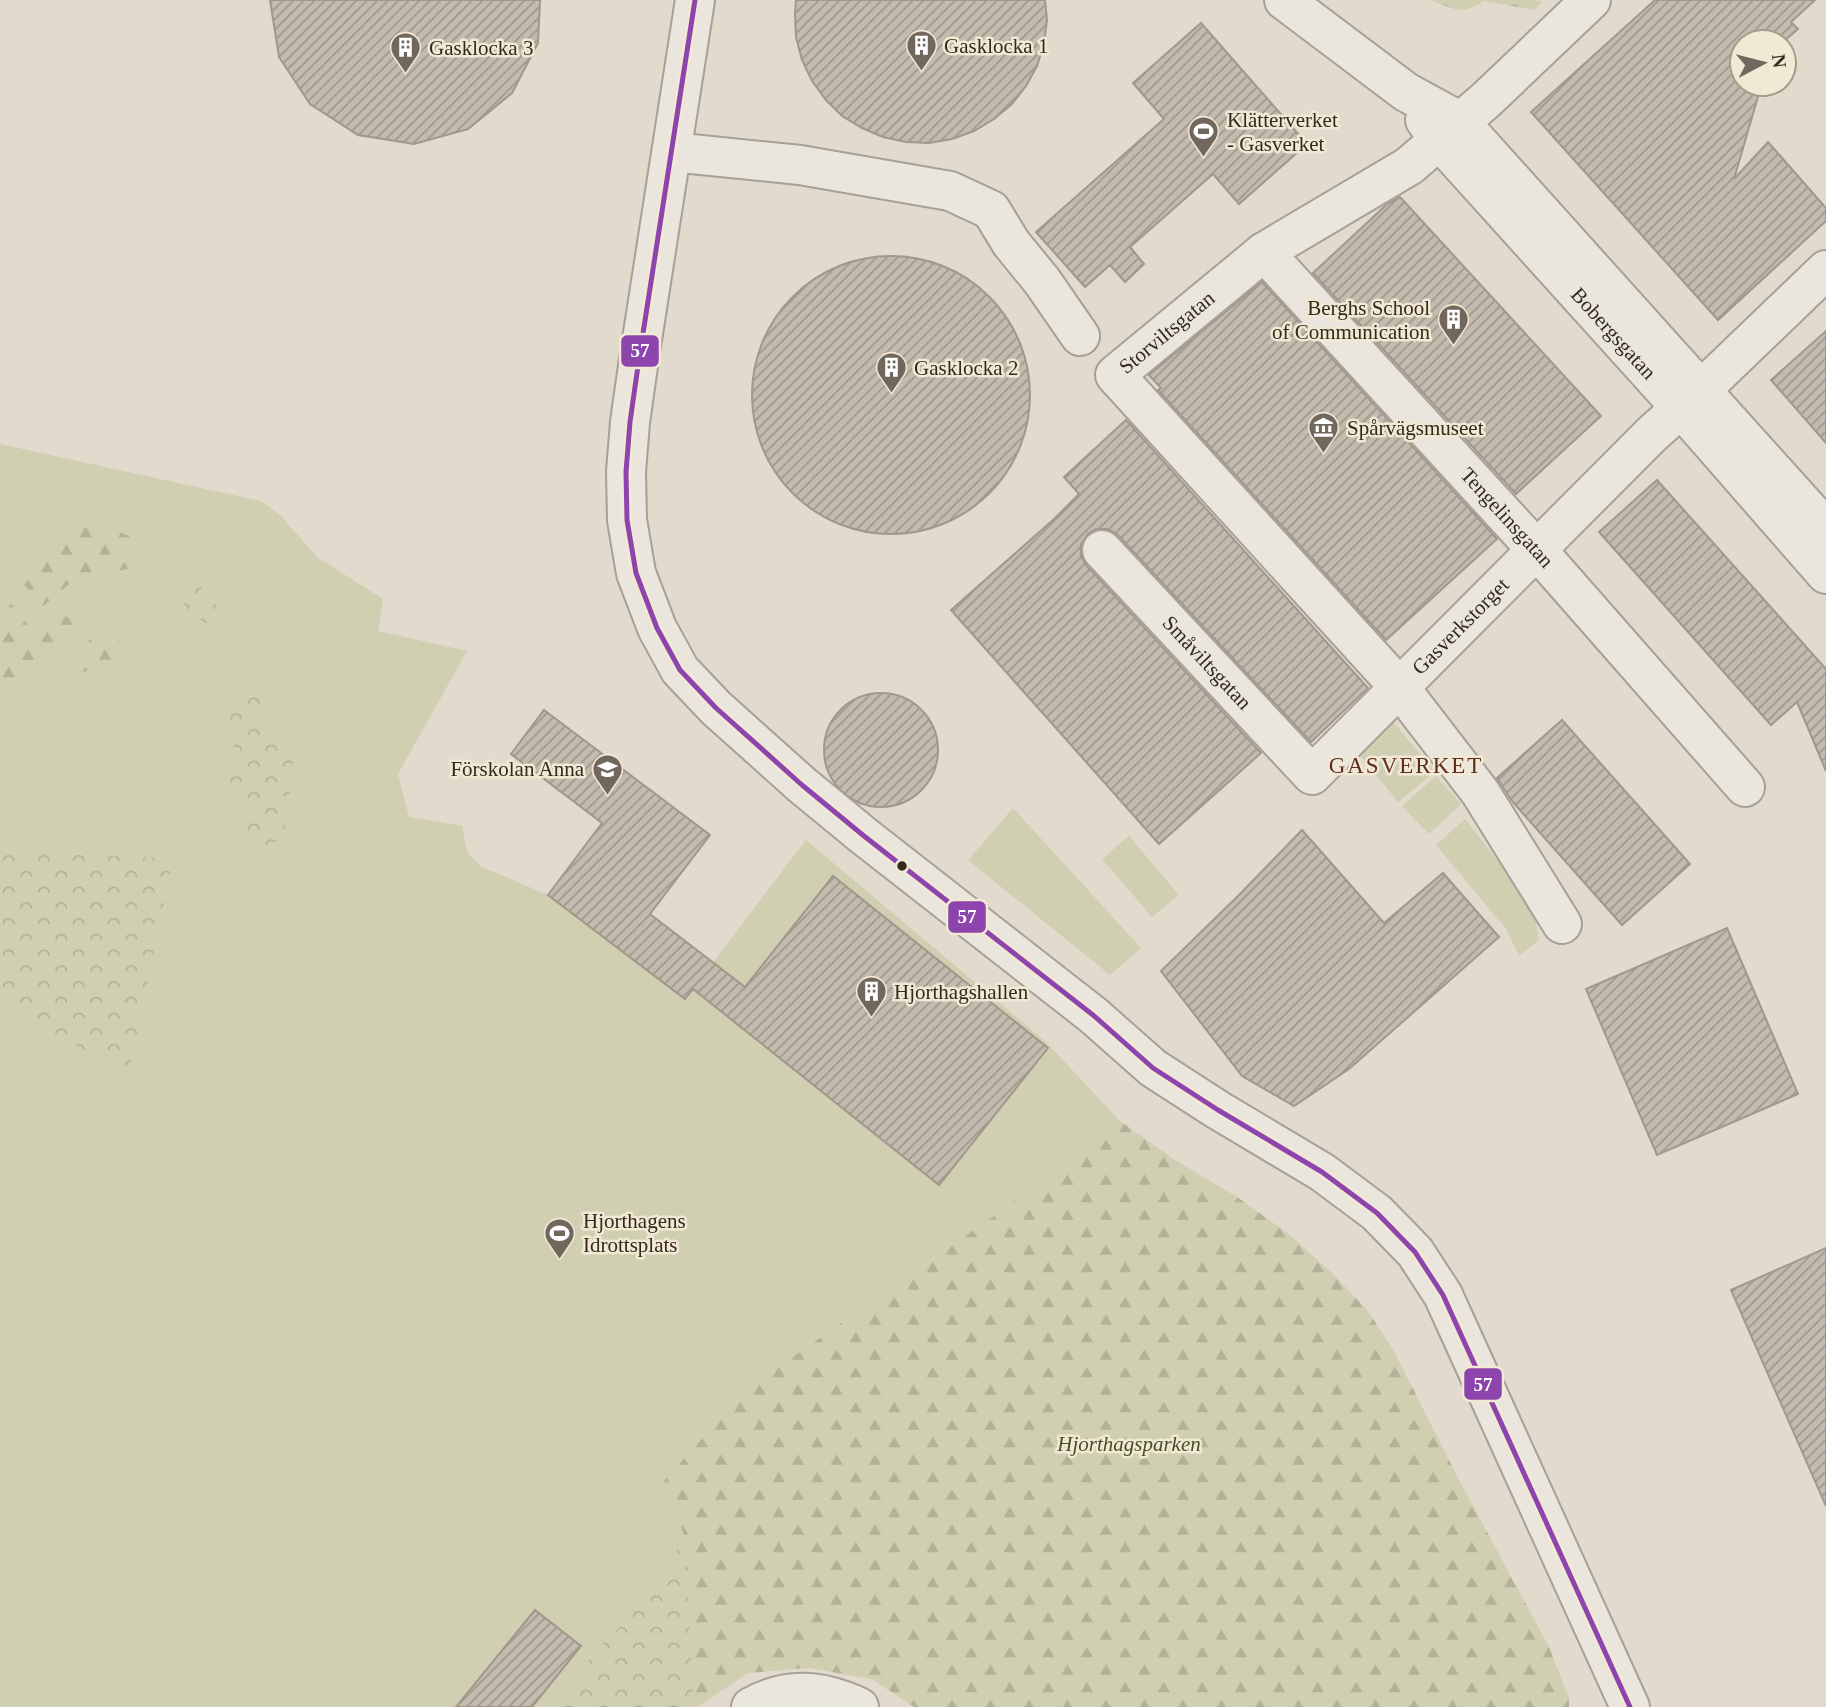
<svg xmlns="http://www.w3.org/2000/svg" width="1826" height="1707" viewBox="0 0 1826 1707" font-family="Georgia,serif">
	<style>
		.grass { fill: #d0cfb1 }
		.forest { fill: url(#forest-firs) }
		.park { fill: url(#park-crowns) }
		.building { fill: url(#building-hatch); stroke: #a1978d; stroke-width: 2 }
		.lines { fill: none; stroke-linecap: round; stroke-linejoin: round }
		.minor-casing { stroke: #a6a096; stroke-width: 42 }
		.minor { stroke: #eae6de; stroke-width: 38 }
		.bus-1-casing { stroke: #f2e9d4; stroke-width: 10 }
		.bus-1 { stroke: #8e44ad; stroke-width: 5 }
		.bus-dot { fill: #34291f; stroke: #f2e9d4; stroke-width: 2.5 }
		.labels { text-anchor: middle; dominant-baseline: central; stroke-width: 5; stroke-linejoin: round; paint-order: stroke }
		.poi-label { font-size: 21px; fill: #34291f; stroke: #f2e9d4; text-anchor: start }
		.street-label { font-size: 21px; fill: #34291f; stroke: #f2e9d4 }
		.park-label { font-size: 21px; font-style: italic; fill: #454e28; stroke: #f2e9d4 }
		.neighbourhood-label { font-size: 23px; letter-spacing: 2px; fill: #5c2e23; stroke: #f2e9d4 }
		.line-badge { stroke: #f2e9d4; stroke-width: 2.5 }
		.badge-label { font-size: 19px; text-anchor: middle; font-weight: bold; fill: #fff }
	</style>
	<defs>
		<pattern id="forest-firs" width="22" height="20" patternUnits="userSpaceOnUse" patternTransform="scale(1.75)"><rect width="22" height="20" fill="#d0cfb1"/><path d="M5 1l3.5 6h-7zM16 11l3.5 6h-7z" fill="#b3b298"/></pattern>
		<pattern id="park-crowns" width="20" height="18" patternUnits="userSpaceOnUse" patternTransform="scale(1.75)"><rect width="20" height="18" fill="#d0cfb1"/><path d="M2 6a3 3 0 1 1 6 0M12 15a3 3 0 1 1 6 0" fill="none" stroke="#b3b298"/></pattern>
		<pattern id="building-hatch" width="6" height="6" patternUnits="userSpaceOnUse" patternTransform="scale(1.75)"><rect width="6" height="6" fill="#c4baae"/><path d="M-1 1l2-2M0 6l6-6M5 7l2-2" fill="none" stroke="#a0978d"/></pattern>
	</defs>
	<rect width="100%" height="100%" fill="#e1dacd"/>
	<g class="grass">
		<polygon points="0,444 261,501 280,515 317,557 383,599 378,631 467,651 398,774 409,817 462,826 467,852 480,866 548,895 685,999 806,840 1046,1042 1120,1121 1100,1139 991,1218 747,1389 665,1481 684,1535 662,1584 595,1652 552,1707 0,1707 0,1007 129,1072 172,859 0,849"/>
		<polygon points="1394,723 1435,772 1398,802 1358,753"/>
		<polygon points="1436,776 1461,804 1429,834 1402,806"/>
		<polygon points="1013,808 1141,948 1110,975 968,860"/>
		<polygon points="1465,819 1533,905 1539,940 1519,956 1506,929 1436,845"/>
		<polygon points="1129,836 1179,895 1152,917 1102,859"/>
	</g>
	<g class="forest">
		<polygon points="103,524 137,540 136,567 73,581 43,606 18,578 38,557 70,529"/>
		<polygon points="11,604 29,626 62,614 79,623 47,656 24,690 0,697 0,615"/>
		<polygon points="94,634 120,636 117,658 79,674 70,667"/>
		<polygon points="1120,1121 1175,1160 1237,1197 1290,1235 1334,1275 1368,1311 1395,1353 1458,1478 1549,1647 1569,1698 1569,1707 914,1707 872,1679 808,1668 748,1673 697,1707 694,1707 684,1535 664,1481 747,1389 991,1218 1100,1139"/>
	</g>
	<g class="park">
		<path d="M1430 0H1535L1542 2 1534 10 1484 1C1460 16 1455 9 1430 0Z"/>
		<polygon points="193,579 226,615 221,623 205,623 186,608 177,591"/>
		<path d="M250 695 261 700 267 728 282 730 293 764 294 790 285 796 275 797 273 806 283 810 288 818C280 839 277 846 254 848L239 838 240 823H252L254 806 247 804 228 790C231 775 237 755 232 739 228 727 223 727 222 712L236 696Z"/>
		<polygon points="0,849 173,859 129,1073 0,1007"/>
		<polygon points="684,1535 694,1707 552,1707 595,1652 662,1584"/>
	</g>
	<g class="building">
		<polygon points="270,0 540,0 538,43 512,93 468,129 414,144 358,135 310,104 279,57"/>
		<polygon points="796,0 1045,0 1047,20 1044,43 1037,66 1026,86 1012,104 994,119 974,131 952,139 929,143 906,142 883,137 862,128 842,116 826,100 812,81 802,60 796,37 795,14"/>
		<polygon points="1655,0 1815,0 1791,22 1798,29 1783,42 1742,42 1742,84 1759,84 1759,93 1734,179 1768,142 1826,208 1826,221 1718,320 1531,112"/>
		<polygon points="1201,23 1307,144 1239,204 1213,174 1130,247 1144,264 1125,282 1110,265 1085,287 1036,232 1164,119 1133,83"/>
		<polygon points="1400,197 1601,416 1516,494 1313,273 1386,205"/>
		<circle cx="891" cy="395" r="139"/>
		<polygon points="1262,282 1497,539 1386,640 1158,390 1161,388 1149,375"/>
		<polygon points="1826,331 1826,443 1771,380"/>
		<polygon points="1126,420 1368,688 1311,742 1118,535 1108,529 1096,529 1088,534 1081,544 1081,556 1086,565 1261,753 1159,844 951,610 1054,519 1079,494 1064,477"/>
		<polygon points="1657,480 1826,669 1826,771 1797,702 1771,725 1599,532"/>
		<circle cx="881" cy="750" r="57"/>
		<polygon points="544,710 710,835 650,914 745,987 833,876 1048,1048 939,1185 693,989 685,999 548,895 602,823 511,754"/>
		<polygon points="1562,720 1690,864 1622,925 1511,800 1497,778"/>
		<polygon points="1302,830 1384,923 1443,873 1499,937 1349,1069 1294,1106 1242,1076 1161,971 1239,895"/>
		<polygon points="1727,928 1798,1094 1657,1155 1586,989"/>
		<polygon points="1826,1248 1826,1506 1731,1290"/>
		<polygon points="535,1610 581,1646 532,1707 456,1707"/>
	</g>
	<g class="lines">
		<defs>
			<g id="minor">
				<polyline points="695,0 639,359 630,422 626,472 627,520 636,573 657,628 680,670 716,708 802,785 864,836 1093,1015 1153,1068 1218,1110 1322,1172 1377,1213 1415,1252 1443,1295 1630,1707"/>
				<polyline points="1284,0 1406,92 1459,121 1826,529"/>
				<path id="s1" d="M1425 120 1439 140 1681 408 1826 574"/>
				<polyline points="672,152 800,165 950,191 991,210 1011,243 1042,281 1080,336"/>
				<path id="s2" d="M1264 252 1536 549 1745 787"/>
				<path id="s3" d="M1102 550 1312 775 1652 434 1701 390 1826 270"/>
				<path id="s4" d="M1562 924 1480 792 1400 688 1115 375 1264 252 1409 166 1486 100 1591 0"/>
				<path d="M751 1707C788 1686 822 1690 859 1707"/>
			</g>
		</defs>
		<use href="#minor" class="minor-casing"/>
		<use href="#minor" class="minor"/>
		<defs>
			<polyline id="bus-1" points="695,0 639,359 630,422 626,472 627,520 636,573 657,628 680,670 716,708 802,785 864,836 1093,1015 1153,1068 1218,1110 1322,1172 1377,1213 1415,1252 1443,1295 1630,1707"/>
		</defs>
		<use href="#bus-1" class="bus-1-casing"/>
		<use href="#bus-1" class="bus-1"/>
	</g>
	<defs>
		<symbol id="building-pin" viewBox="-11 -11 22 30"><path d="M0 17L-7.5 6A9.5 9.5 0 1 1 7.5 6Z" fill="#71675c" stroke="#f2e9d4"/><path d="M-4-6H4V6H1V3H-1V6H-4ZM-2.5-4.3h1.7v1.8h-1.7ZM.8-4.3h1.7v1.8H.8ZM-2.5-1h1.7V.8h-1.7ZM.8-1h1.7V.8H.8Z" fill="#fff"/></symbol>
		<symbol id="stadium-pin" viewBox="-11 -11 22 30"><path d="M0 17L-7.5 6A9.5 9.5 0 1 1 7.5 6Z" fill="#71675c" stroke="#f2e9d4"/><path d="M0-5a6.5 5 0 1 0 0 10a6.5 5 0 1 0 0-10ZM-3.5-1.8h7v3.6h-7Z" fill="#fff"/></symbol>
		<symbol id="museum-pin" viewBox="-11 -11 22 30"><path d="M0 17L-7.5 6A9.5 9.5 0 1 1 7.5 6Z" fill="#71675c" stroke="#f2e9d4"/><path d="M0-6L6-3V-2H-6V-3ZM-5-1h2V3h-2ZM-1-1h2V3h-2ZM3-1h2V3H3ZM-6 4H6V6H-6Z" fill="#fff"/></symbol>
		<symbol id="school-pin" viewBox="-11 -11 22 30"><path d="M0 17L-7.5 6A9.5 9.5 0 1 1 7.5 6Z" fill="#71675c" stroke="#f2e9d4"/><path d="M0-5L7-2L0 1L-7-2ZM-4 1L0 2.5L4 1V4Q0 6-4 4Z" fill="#fff"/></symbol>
	</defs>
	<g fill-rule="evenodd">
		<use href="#building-pin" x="904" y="28" width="35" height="47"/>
		<use href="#building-pin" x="388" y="30" width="35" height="47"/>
		<use href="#stadium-pin" x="1186" y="114" width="35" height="47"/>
		<use href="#building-pin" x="1436" y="302" width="35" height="47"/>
		<use href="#building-pin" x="874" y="350" width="35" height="47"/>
		<use href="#museum-pin" x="1306" y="410" width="35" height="47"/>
		<use href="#school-pin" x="590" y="752" width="35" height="47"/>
		<use href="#building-pin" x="854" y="974" width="35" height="47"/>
		<use href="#stadium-pin" x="542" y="1216" width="35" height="47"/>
	</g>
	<circle class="bus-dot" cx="902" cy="866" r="6"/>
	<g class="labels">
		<g class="poi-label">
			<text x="944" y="46">Gasklocka 1</text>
			<text x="429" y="48">Gasklocka 3</text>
			<text x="1227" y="120">Klätterverket<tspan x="1227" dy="24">- Gasverket</tspan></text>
			<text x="1430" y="308" text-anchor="end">Berghs School<tspan x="1430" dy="24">of Communication</tspan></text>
			<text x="914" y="368">Gasklocka 2</text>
			<text x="1347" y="428">Spårvägsmuseet</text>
			<text x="584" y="769" text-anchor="end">Förskolan Anna</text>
			<text x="894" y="992">Hjorthagshallen</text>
			<text x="583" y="1221">Hjorthagens<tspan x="583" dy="24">Idrottsplats</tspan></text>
		</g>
		<g class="street-label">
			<text stroke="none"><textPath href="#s4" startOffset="777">Storviltsgatan</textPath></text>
			<text stroke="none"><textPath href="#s1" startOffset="285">Bobergsgatan</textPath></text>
			<text stroke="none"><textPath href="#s2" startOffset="360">Tengelinsgatan</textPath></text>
			<text stroke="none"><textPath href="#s3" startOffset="518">Gasverkstorget</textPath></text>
			<text stroke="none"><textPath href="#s3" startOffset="154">Småviltsgatan</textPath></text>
		</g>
		<g class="park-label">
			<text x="1129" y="1444">Hjorthagsparken</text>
		</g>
		<g class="neighbourhood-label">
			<text x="1406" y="765">GASVERKET</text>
		</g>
	</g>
	<g class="line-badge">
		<rect x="620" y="334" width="40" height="34" rx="7" fill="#8e44ad"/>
		<rect x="947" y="900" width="40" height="34" rx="7" fill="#8e44ad"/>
		<rect x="1463" y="1367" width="40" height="34" rx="7" fill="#8e44ad"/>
	</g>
	<g class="badge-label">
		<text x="640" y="357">57</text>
		<text x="967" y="923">57</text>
		<text x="1483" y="1391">57</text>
	</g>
	<g transform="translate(1763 63) rotate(83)"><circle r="33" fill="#f2e9d4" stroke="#a69c8c" stroke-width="2"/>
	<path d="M0-5L12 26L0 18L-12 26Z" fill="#71675c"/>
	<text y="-10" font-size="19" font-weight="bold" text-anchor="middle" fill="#34291f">N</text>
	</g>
</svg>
